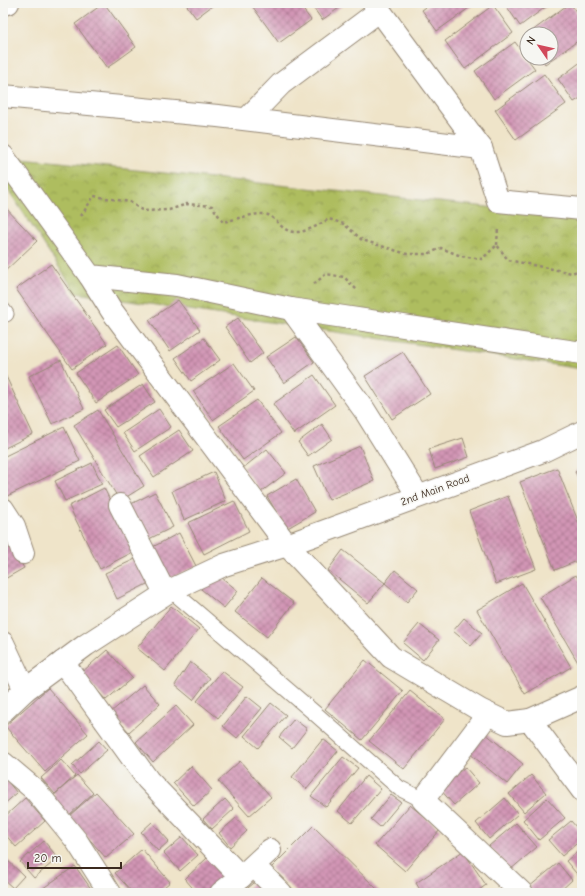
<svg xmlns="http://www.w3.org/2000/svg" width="585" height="896" viewBox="0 0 585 896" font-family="'Comic Neue',sans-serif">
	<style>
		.park { fill: url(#park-crowns); stroke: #74743e }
		.building { fill: url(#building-cross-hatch) }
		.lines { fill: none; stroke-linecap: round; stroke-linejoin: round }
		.service-casing { stroke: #958774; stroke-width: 17 }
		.minor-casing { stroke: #958774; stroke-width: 24 }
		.path { stroke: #958774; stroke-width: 2.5; stroke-dasharray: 3 3; stroke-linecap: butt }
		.service { stroke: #fff; stroke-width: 15 }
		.minor { stroke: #fff; stroke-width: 22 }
		.labels { text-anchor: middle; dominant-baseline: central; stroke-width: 3; stroke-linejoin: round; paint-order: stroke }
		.street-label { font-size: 11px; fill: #3b2a1e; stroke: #f6f6f2 }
	</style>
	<defs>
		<pattern id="park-crowns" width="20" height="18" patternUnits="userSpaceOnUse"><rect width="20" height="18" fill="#aebd5f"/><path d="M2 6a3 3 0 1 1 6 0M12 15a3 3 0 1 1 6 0" fill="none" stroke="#8f9a4e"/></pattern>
		<pattern id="building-cross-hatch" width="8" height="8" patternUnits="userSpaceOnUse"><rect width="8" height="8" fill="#d295b5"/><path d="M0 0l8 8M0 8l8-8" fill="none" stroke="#ac7a93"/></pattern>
	</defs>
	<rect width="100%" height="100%" fill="#f6f6f2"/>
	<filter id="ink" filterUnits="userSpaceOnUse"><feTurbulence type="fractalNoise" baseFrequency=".025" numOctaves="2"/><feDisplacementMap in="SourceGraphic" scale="8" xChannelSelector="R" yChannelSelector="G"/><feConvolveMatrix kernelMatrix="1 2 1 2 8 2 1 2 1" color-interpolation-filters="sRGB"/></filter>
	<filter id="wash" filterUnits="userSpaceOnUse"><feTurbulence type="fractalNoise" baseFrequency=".012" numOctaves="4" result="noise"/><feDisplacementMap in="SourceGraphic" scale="16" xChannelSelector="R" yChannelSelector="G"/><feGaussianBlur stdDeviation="0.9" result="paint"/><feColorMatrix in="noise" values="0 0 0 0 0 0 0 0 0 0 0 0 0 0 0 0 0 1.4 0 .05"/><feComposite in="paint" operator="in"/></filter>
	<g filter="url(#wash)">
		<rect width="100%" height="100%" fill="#efe4c9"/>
		<polygon class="park" points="3,156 582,217 582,369 76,293 3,182"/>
		<g id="blocks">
			<g class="building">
				<polygon points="104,3 136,47 107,68 75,24"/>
				<polygon points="185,3 216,3 196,18"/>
				<polygon points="250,3 298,3 311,20 279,43"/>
				<polygon points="310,3 346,3 322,20"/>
				<polygon points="432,3 476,3 437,31 422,10"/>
				<polygon points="506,3 551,3 520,26 505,4"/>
				<polygon points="570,3 582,20 582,38 545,64 541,58 551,58 551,34 528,34"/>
				<polygon points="493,5 513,33 465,69 445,41"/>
				<polygon points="515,42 535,69 494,99 475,71"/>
				<polygon points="582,61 582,97 574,102 558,79"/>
				<polygon points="544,74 566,104 516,140 495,110"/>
				<polygon points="3,205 37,241 3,273"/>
				<polygon points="51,264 107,344 72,369 16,289"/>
				<polygon points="178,300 200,330 170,351 149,320"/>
				<polygon points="238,318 263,353 250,363 225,327"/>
				<polygon points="296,337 314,362 284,383 266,357"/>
				<polygon points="204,338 220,360 191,381 175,358"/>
				<polygon points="118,345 138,375 96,403 76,373"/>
				<polygon points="403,352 430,394 392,419 365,376"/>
				<polygon points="61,360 84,409 52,424 29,376"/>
				<polygon points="234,363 254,391 213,420 193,391"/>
				<polygon points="3,370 33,434 3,449"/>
				<polygon points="314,375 335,405 294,434 273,404"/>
				<polygon points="143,384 155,402 116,427 104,410"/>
				<polygon points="257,400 281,433 243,460 219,426"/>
				<polygon points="159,409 171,427 135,451 123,433"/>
				<polygon points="98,410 144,486 120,501 74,425"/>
				<polygon points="322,424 332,439 308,456 298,442"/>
				<polygon points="64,427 80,461 3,498 3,457"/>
				<polygon points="179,430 193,451 154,477 140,456"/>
				<polygon points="463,438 469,457 435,469 429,449"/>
				<polygon points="360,446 374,481 329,500 314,466"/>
				<polygon points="267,449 286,473 261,492 243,468"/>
				<polygon points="92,463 102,484 65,501 55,481"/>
				<polygon points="582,467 582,484 575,472"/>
				<polygon points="557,468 582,531 582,559 555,570 520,482"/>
				<polygon points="214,472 226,501 184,520 172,491"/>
				<polygon points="296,479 315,512 286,529 267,496"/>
				<polygon points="104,488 135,551 100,569 69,506"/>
				<polygon points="155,492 173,527 143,542 125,507"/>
				<polygon points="508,496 536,569 496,584 469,511"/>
				<polygon points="234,501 249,531 204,554 188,523"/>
				<polygon points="3,533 24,568 3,580"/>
				<polygon points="179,533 196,566 163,582 147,550"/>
				<polygon points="343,550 385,583 368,603 328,570"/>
				<polygon points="144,555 155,580 117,599 105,573"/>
				<polygon points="395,570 418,589 407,602 385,583"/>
				<polygon points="215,572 238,591 224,608 201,589"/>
				<polygon points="576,575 582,586 582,665 580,666 540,597"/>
				<polygon points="262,578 294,603 267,637 235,612"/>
				<polygon points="522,583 571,667 525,694 477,610"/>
				<polygon points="171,606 199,629 165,671 137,648"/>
				<polygon points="464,618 482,633 471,646 453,631"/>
				<polygon points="419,624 439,640 423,660 403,643"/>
				<polygon points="107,650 132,678 106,700 81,673"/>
				<polygon points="365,660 403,691 362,740 325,709"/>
				<polygon points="190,662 210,678 193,700 175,685"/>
				<polygon points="222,671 243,687 218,718 197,701"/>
				<polygon points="143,685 160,704 129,732 111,712"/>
				<polygon points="48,688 88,734 45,772 5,726"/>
				<polygon points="410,691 445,719 404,769 369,741"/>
				<polygon points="247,696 262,708 237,738 223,726"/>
				<polygon points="271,703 286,715 258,748 244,736"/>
				<polygon points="176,706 193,725 153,762 136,742"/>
				<polygon points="294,719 307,729 292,748 279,737"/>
				<polygon points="485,733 523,764 507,784 469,753"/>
				<polygon points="323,739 338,751 306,789 292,777"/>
				<polygon points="99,741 107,750 80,774 72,765"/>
				<polygon points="343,757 358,768 326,807 311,796"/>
				<polygon points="61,760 75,776 55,794 41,778"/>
				<polygon points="240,761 271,797 249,816 218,781"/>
				<polygon points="191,766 212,790 194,806 173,783"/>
				<polygon points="465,767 479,783 454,805 439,788"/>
				<polygon points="77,775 93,793 68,816 52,797"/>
				<polygon points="531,775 546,793 524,812 509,794"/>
				<polygon points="3,776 17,793 3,805"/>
				<polygon points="366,776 381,789 352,823 338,811"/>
				<polygon points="96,792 134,834 106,858 69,816"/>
				<polygon points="391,795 401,802 380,827 371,819"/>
				<polygon points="25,798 45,821 16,847 3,832 3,818"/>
				<polygon points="505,798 518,814 489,839 476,823"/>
				<polygon points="547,798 565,818 539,840 523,820"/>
				<polygon points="225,799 234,809 212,829 203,819"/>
				<polygon points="410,805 440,830 405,871 375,845"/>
				<polygon points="236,818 247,831 230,847 219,833"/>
				<polygon points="571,821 582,834 582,839 562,856 548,840"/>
				<polygon points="152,822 169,841 158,851 141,832"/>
				<polygon points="516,823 537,847 510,870 489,846"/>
				<polygon points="313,826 381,893 297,893 271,868"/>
				<polygon points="182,837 198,855 180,871 164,853"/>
				<polygon points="44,841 58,858 34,878 20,862"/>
				<polygon points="582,848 582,878 581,879 566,861"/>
				<polygon points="142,849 170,882 157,893 133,893 115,873"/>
				<polygon points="463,851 486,885 475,893 422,893 416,883"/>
				<polygon points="3,856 24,876 13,888 3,879"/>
				<polygon points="208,857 228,879 213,893 197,893 185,879"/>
				<polygon points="558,863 572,880 558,893 534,893 529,887"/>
				<polygon points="75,866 94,893 36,893"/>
				<polygon points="260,878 273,893 242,893"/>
			</g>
		</g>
	</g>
	<g filter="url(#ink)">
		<use href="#blocks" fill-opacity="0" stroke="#958774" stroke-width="1"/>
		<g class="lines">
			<defs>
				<g id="service">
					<polyline points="3,310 6,314"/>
					<polyline points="171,590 318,716 399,788 423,800"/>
				</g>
				<g id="minor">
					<polyline points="374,3 481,148"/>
					<polyline points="3,4 8,3"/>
					<polyline points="3,96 218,116 481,148 498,201 582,209"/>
					<polyline points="247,119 281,84 379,11"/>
					<polyline points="3,156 90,276 177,285 291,309 582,353"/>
					<polyline points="90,276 112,311 287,545 391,657 480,710 507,723 530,720 582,697"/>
					<polyline points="291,309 365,411 418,496"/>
					<polyline points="120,505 165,593"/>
					<polyline points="3,509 14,526 23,553"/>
					<polyline points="3,643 25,690"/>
					<polyline points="63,662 148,780 241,877"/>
					<polyline points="3,711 25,690 86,645 171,590 224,565 287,545 543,451 582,432"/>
					<polyline points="488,714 423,800 522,893"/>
					<polyline points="530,720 582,790"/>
					<polyline points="3,763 35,790 76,840 110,893"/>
					<polyline points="254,866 281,893"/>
					<polyline points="221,893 241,877 270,850"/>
				</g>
			</defs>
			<use href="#service" class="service-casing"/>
			<use href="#minor" class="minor-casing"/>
			<g class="path">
				<path d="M81 216 94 196 130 202 143 211 169 210 187 204 212 206 223 222C234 220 258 211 268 215 275 218 280 227 287 230 300 237 318 225 329 219L344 224 362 240 407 254H428L441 248 461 256 482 259 497 245 508 260 572 273 582 269"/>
				<polyline points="497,245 498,227"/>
				<polyline points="314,284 326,274 344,277 357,290"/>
			</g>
			<use href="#service" class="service"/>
			<use href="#minor" class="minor"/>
		</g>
	</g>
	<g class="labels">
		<g class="street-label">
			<text transform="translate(435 490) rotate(-20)">2nd Main Road</text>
		</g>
	</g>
	<rect width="585" height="896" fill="none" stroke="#f6f6f2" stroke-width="16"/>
	<g transform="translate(539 46) rotate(304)"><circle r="19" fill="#f6f6f2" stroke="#aba49d"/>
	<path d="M0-3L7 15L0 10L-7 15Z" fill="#d1495b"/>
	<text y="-6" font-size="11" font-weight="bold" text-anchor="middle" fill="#3b2a1e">N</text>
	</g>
	<path d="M28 862v6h93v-6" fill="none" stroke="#3b2a1e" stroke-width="2"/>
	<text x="34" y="862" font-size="12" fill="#3b2a1e" stroke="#f6f6f2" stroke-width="3" paint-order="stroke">20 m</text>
</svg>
